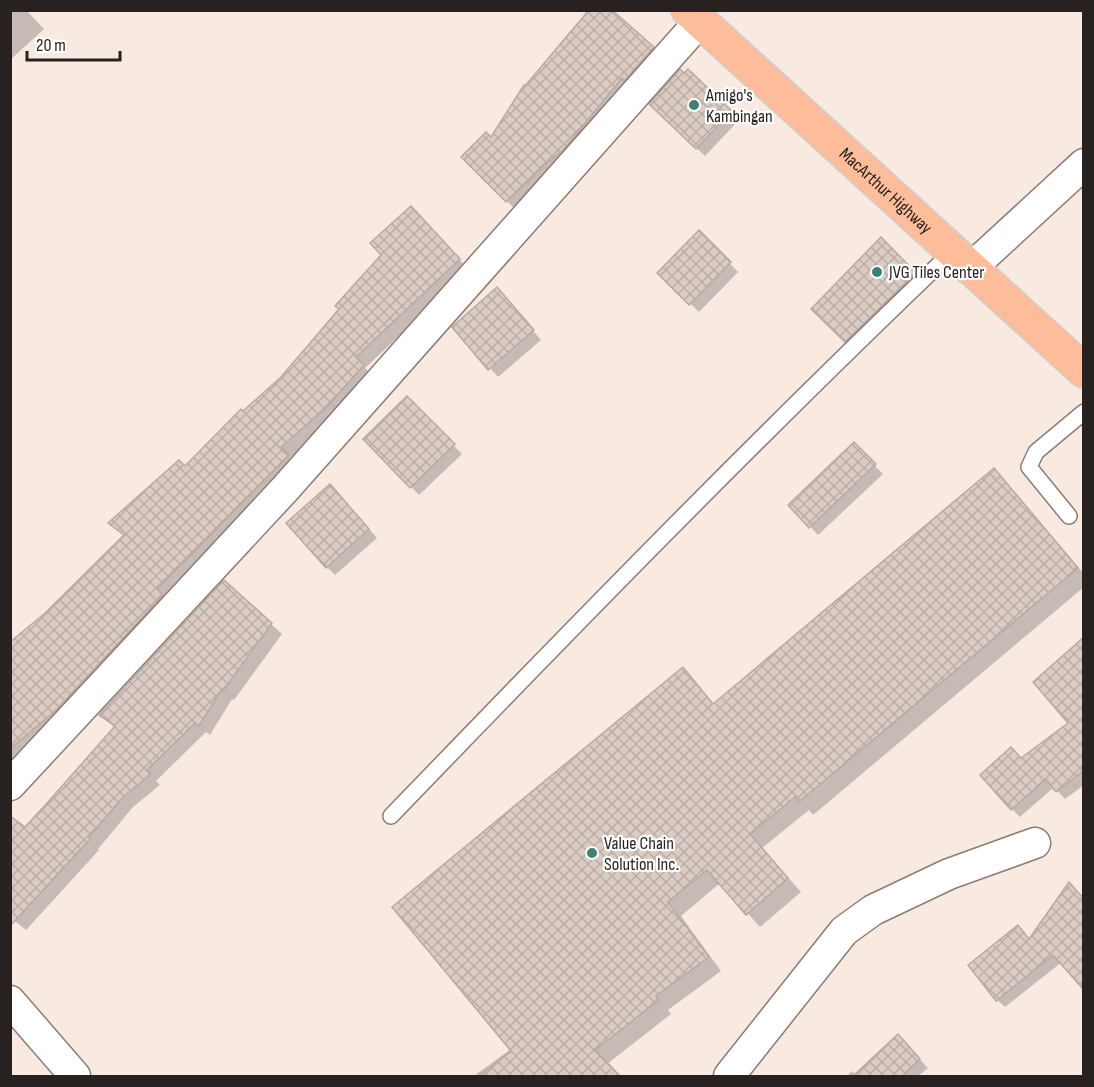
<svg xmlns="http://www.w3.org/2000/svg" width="1094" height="1087" viewBox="0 0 1094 1087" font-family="'Sofia Sans Condensed',sans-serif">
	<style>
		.shadow { fill: #0003 }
		.building { fill: url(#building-cross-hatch); stroke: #b8a9a2; stroke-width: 1.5 }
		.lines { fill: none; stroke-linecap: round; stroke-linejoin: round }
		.lane-casing { stroke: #8b7d76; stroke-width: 18 }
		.street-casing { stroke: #8b7d76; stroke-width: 33 }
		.highway-casing { stroke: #cfcece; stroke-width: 36 }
		.lane { stroke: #fff; stroke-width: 15 }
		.street { stroke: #fff; stroke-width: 30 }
		.highway { stroke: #febd9a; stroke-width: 33 }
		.poi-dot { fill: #3f8070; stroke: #fff; stroke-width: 2 }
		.labels { text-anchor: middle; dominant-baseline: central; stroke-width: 4.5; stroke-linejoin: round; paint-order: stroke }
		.poi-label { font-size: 18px; fill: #27221f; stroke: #fff; text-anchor: start }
		.street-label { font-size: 18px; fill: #27221f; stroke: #fff }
	</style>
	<defs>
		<pattern id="building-cross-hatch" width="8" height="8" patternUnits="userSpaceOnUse" patternTransform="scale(1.5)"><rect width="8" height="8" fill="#dacbc3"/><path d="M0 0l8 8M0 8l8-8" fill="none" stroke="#bbaea7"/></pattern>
	</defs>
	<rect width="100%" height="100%" fill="#f8e9e1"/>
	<g class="shadow">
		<polygon points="10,10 26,10 44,29 10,60"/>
		<polygon points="653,48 664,59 518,212 463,157"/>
		<polygon points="688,71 739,120 705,156 651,104"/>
		<polygon points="421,218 469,270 365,368 373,376 337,417 290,458 298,467 10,775 10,644 45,615 124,536 110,523 185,468 282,378"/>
		<polygon points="699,232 738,272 699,312 659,273"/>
		<polygon points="881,240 928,287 858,354 813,309"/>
		<polygon points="505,298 541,340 498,377 490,368"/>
		<polygon points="407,398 462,454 419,495 365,439"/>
		<polygon points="854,444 883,474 818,535 790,505"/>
		<polygon points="994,470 1084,574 1084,587 813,815 809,810 762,848 801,892 760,927 720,883 681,916 721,971 668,1010 671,1014 607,1064 619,1076 474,1076 511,1049 682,669 715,705"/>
		<polygon points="338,494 377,538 335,575 327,567"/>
		<polygon points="271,624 282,634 234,700 232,699 210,735 206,732 156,781 160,785 133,807 98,849 99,850 26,930 10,917 25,829 115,728 101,715"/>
		<polygon points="1084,640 1084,785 1065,799 1054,787 1020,817 1012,809 1022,760 1070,723 1035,682"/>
		<polygon points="1069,884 1084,899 1084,986 1062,962 1005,1007 997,1000 1030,940"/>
		<polygon points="906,1045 928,1068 918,1076 847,1076 852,1071 856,1075"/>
	</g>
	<g class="building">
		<polygon points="589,10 612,10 654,47 624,81 622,78 564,149 541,168 506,202 461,157 486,132 491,137 524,85 525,86"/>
		<polygon points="680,69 684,73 688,69 732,111 696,149 649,104"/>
		<polygon points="411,206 460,259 356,357 364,365 327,407 281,447 289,455 157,589 163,595 56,710 10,749 10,642 44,614 124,535 108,523 179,460 185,466 241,409 243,411 281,377 339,309 335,306 381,255 370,243"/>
		<polygon points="699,230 731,262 689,305 657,273"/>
		<polygon points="881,237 916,273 845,342 811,309"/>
		<polygon points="497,287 534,330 488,370 452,327"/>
		<polygon points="407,396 455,444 410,488 363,439"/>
		<polygon points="854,442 876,464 809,528 788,505"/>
		<polygon points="994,468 1078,568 799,802 795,797 750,834 788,878 746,915 707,870 668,902 709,957 656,996 659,1000 595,1050 621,1077 479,1077 511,1051 392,907 683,667 713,704"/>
		<polygon points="330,484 369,529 326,568 286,523"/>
		<polygon points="224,580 272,623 223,691 221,690 199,726 195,723 147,770 151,774 123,797 89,837 90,839 10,926 10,816 25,827 48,802 115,726 99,715"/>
		<polygon points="1083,638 1083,771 1056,792 1046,779 1011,810 980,775 1011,747 1021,758 1068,723 1033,682"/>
		<polygon points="1069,882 1083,898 1083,989 1053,955 996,1001 968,965 1018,925 1029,939"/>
		<polygon points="898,1034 920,1059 901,1077 852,1077"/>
	</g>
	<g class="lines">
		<defs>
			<g id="lane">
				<polyline points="1069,516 1029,467 1036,452 1084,412"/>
				<path d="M391 816C575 625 760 435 952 252"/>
			</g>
			<g id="street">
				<polyline points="970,269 1084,164"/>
				<polyline points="10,785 285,489 700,21"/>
				<polyline points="10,1001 75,1076"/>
				<polyline points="729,1076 844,931 873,910 949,874 1035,843"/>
			</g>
			<g id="highway">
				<path id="s1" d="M688 10 1084 371"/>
			</g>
		</defs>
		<use href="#lane" class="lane-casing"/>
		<use href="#street" class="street-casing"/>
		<use href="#highway" class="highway-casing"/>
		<use href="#lane" class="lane"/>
		<use href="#street" class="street"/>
		<use href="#highway" class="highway"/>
	</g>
	<g class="poi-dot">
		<circle cx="694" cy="105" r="6"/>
		<circle cx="877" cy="272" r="6"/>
		<circle cx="592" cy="853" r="6"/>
	</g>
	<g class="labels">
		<g class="poi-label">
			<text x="706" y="95">Amigo's<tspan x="706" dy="21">Kambingan</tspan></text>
			<text x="889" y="272">JVG Tiles Center</text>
			<text x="604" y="843">Value Chain<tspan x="604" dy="21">Solution Inc.</tspan></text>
		</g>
		<g class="street-label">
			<text stroke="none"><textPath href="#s1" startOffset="268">MacArthur Highway</textPath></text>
		</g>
	</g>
	<rect width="1094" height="1087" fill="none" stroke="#27221f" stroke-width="24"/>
	<path d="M27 51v9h93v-9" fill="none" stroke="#27221f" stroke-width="3"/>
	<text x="36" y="51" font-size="18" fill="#27221f" stroke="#ffffff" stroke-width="4.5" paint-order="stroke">20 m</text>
</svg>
